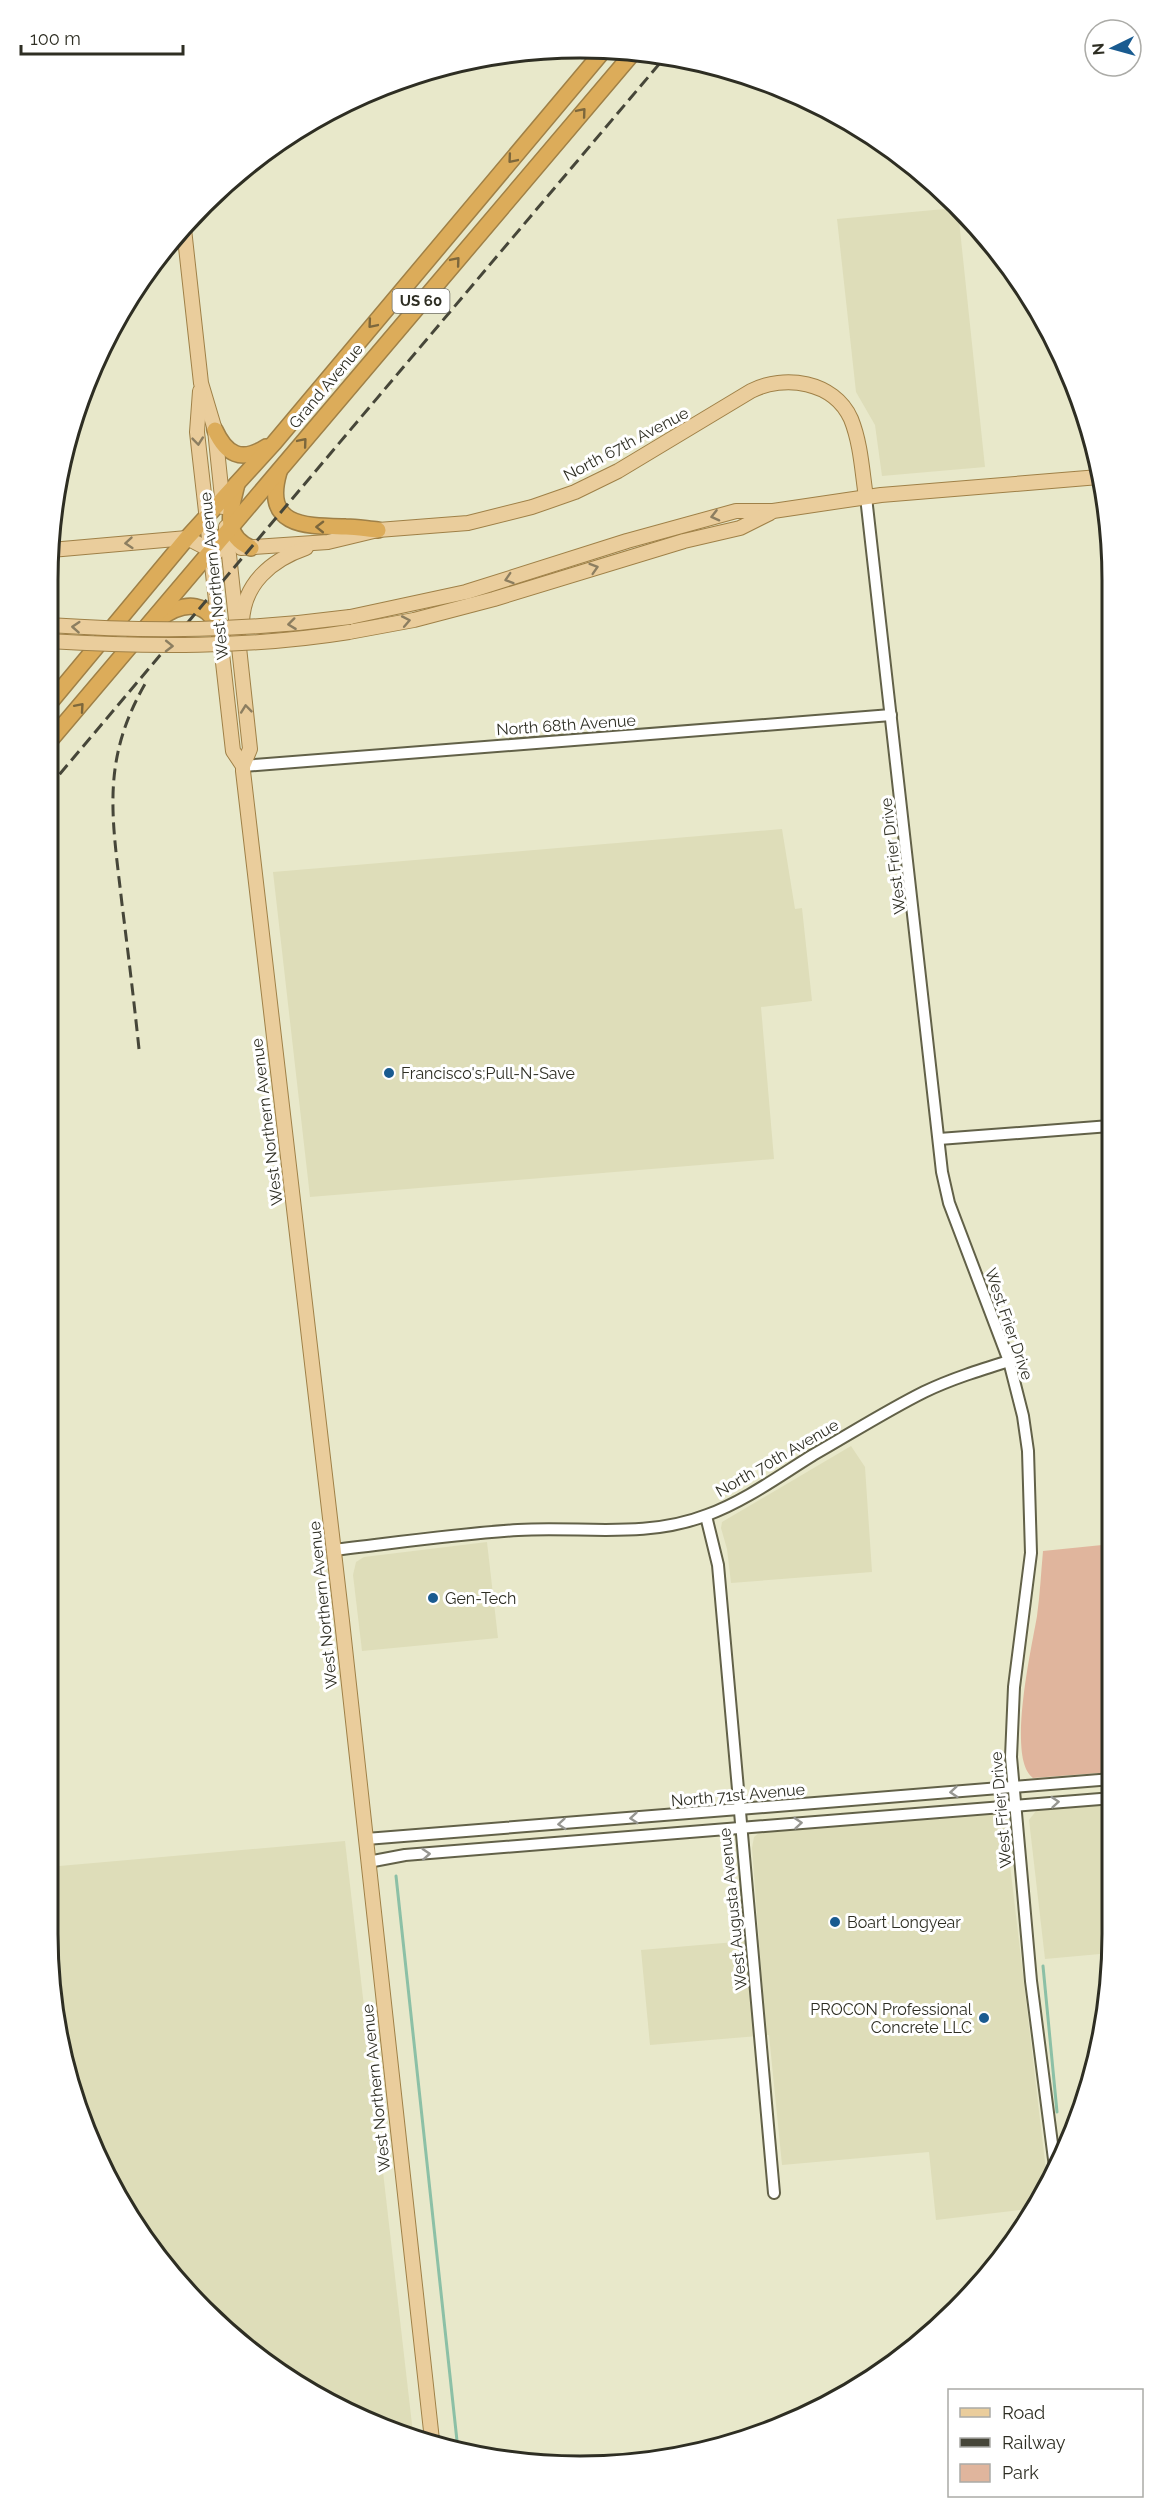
<svg xmlns="http://www.w3.org/2000/svg" width="1161" height="2515" viewBox="0 0 1161 2515" font-family="Raleway,sans-serif">
	<style>
		.built { fill: #deddb9 }
		.green { fill: #e0b59d }
		.lines { fill: none; stroke-linecap: round; stroke-linejoin: round }
		.stream { stroke: #8cc0a6; stroke-width: 3 }
		.minor-casing { stroke: #626148; stroke-width: 14 }
		.major-casing { stroke: #9f8047; stroke-width: 16 }
		.highway-casing { stroke: #9f8047; stroke-width: 18 }
		.minor { stroke: #fff; stroke-width: 10 }
		.major { stroke: #eacd9c; stroke-width: 14 }
		.highway { stroke: #dcac5a; stroke-width: 15 }
		.rail { stroke: #464639; stroke-width: 3; stroke-dasharray: 12 6; stroke-linecap: butt }
		.major-bridge-casing { stroke: #9f8047; stroke-width: 16; stroke-linecap: butt }
		.major-bridge { stroke: #eacd9c; stroke-width: 14 }
		.oneway { stroke: #7c673c }
		.oneway2 { stroke: #8c7e60 }
		.oneway3 { stroke: #969691 }
		.poi-dot { fill: #195b90; stroke: #fff; stroke-width: 2 }
		.labels { text-anchor: middle; dominant-baseline: central; stroke-width: 6; stroke-linejoin: round; paint-order: stroke }
		.shield { fill: #fff; stroke: #6d6d65; stroke-width: 1.5 }
		.shield-label { font-size: 15px; font-weight: bold; fill: #2e2e23 }
		.street-label { font-size: 16px; fill: #2e2e23; stroke: #fff }
		.poi-label { font-size: 16px; fill: #2e2e23; stroke: #fff; text-anchor: start }
		.rim { fill: none; stroke: #2e2e23; stroke-width: 3 }
	</style>
	<rect width="100%" height="100%" fill="#e8e8ca"/>
	<g class="built">
		<polygon points="955,208 958,211 985,467 882,476 875,425 856,392 837,219"/>
		<polygon points="782,829 795,909 802,908 812,1001 761,1007 774,1159 310,1197 273,872"/>
		<polygon points="851,1446 865,1467 872,1572 731,1583 727,1549 721,1528 722,1522"/>
		<polygon points="487,1542 498,1638 362,1651 353,1575 356,1562 364,1557"/>
		<polygon points="1113,1804 1111,1953 1045,1959 1029,1820 1036,1811"/>
		<polygon points="994,1814 1005,1822 1047,2179 1028,2209 936,2220 929,2152 782,2165 769,2035 650,2045 641,1950 759,1940 752,1848 754,1837 759,1833"/>
		<polygon points="345,1841 413,2433 315,2396 180,2285 119,2200 76,2106 48,1934 48,1867"/>
	</g>
	<path class="green" d="M1112 1544V1772L1033 1778C1006 1759 1032 1646 1037 1616 1040 1594 1041 1573 1043 1551Z"/>
	<g class="lines">
		<g class="stream">
			<polyline points="396,1876 458,2450"/>
			<polyline points="1043,1966 1057,2112"/>
		</g>
		<defs>
			<g id="minor">
				<polyline points="866,497 942,1172 949,1203 1009,1361 1023,1416 1028,1451 1031,1553 1014,1687 1011,1757 1031,1981 1055,2167"/>
				<polyline points="243,766 891,715"/>
				<polyline points="939,1139 1110,1126"/>
				<polyline points="706,1516 718,1565 774,2193"/>
				<path d="M333 1550C394 1543 456 1534 518 1530 581 1526 646 1539 707 1515 745 1501 779 1476 813 1455 850 1434 886 1411 924 1392 951 1379 980 1370 1009 1361"/>
				<polyline points="366,1839 1112,1779"/>
				<polyline points="368,1862 405,1855 1113,1798"/>
			</g>
			<g id="major">
				<polyline points="184,229 201,383 215,430 223,507"/>
				<polyline points="200,391 197,432 233,751 243,766"/>
				<polyline points="226,527 250,749 243,766 243,771 342,1621 432,2440"/>
				<path d="M241 548 328 542 378 530 468 523 532 507 575 492 618 471 751 391C784 374 834 381 851 419 861 444 862 471 866 497"/>
				<polyline points="51,550 187,538 216,553"/>
				<polyline points="350,617 466,592 627,541 736,511 773,511 881,495 1099,477"/>
				<path d="M242 623C243 584 271 560 306 548"/>
				<polyline points="349,632 414,620 494,599 684,541 740,528 770,513"/>
			</g>
			<g id="highway">
				<path d="M215 430C226 454 241 463 266 447"/>
				<path d="M279 472C263 527 305 526 346 527 356 527 367 529 378 530"/>
				<path d="M237 484C231 509 221 535 251 548"/>
				<path d="M159 619C185 600 210 600 220 635"/>
				<polyline points="48,705 187,538 274,443 604,50"/>
				<polyline points="48,743 633,53"/>
			</g>
		</defs>
		<use href="#minor" class="minor-casing"/>
		<use href="#major" class="major-casing"/>
		<use href="#highway" class="highway-casing"/>
		<use href="#minor" class="minor"/>
		<use href="#major" class="major"/>
		<use href="#highway" class="highway"/>
		<g class="rail">
			<polyline points="48,788 666,56"/>
			<path d="M139 1049C134 1001 128 952 122 904 112 816 100 759 148 679"/>
			<polyline points="48,1478 49,1485"/>
		</g>
		<defs>
			<g id="major-bridge">
				<path d="M48 625C153 632 245 631 350 617"/>
				<path d="M48 641C148 647 249 648 349 632"/>
			</g>
		</defs>
		<use href="#major-bridge" class="major-bridge-casing"/>
		<use href="#major-bridge" class="major-bridge"/>
	</g>
	<defs><path id="oneway-chevron" d="M-2-3.5L2.5 0L-2 3.5" fill="none" stroke-width="1.6" stroke-linecap="round" stroke-linejoin="round" transform="scale(1.5)"/></defs>
	<g class="oneway">
		<use href="#oneway-chevron" transform="translate(582 112) rotate(-50)"/>
		<use href="#oneway-chevron" transform="translate(512 159) rotate(130)"/>
		<use href="#oneway-chevron" transform="translate(456 261) rotate(-50)"/>
		<use href="#oneway-chevron" transform="translate(372 324) rotate(130)"/>
		<use href="#oneway-chevron" transform="translate(303 442) rotate(-50)"/>
		<use href="#oneway-chevron" transform="translate(320 527) rotate(-179)"/>
		<use href="#oneway-chevron" transform="translate(80 707) rotate(-49)"/>
	</g>
	<g class="oneway2">
		<use href="#oneway-chevron" transform="translate(198 441) rotate(84)"/>
		<use href="#oneway-chevron" transform="translate(715 516) rotate(166)"/>
		<use href="#oneway-chevron" transform="translate(129 543) rotate(175)"/>
		<use href="#oneway-chevron" transform="translate(594 568) rotate(-17)"/>
		<use href="#oneway-chevron" transform="translate(509 579) rotate(162)"/>
		<use href="#oneway-chevron" transform="translate(406 621) rotate(-11)"/>
		<use href="#oneway-chevron" transform="translate(292 624) rotate(173)"/>
		<use href="#oneway-chevron" transform="translate(76 627) rotate(-176)"/>
		<use href="#oneway-chevron" transform="translate(169 646) rotate(1)"/>
		<use href="#oneway-chevron" transform="translate(246 709) rotate(-96)"/>
	</g>
	<g class="oneway3">
		<use href="#oneway-chevron" transform="translate(954 1792) rotate(175)"/>
		<use href="#oneway-chevron" transform="translate(1055 1802) rotate(-5)"/>
		<use href="#oneway-chevron" transform="translate(634 1818) rotate(175)"/>
		<use href="#oneway-chevron" transform="translate(798 1823) rotate(-5)"/>
		<use href="#oneway-chevron" transform="translate(562 1824) rotate(175)"/>
		<use href="#oneway-chevron" transform="translate(426 1854) rotate(-4)"/>
	</g>
	<g class="poi-dot">
		<circle cx="389" cy="1073" r="6"/>
		<circle cx="433" cy="1598" r="6"/>
		<circle cx="835" cy="1922" r="6"/>
		<circle cx="984" cy="2018" r="6"/>
	</g>
	<g class="labels">
		<rect class="shield" x="392.5" y="289" width="57" height="24" rx="4.5"/>
		<g class="shield-label">
			<text x="421" y="301">US 60</text>
		</g>
		<g class="street-label">
			<text transform="translate(326 386) rotate(-50)">Grand Avenue</text>
			<text transform="translate(626 444) rotate(-28)">North 67th Avenue</text>
			<text transform="translate(214 576) rotate(-96)">West Northern Avenue</text>
			<text transform="translate(566 725) rotate(-4)">North 68th Avenue</text>
			<text transform="translate(893 856) rotate(-97)">West Frier Drive</text>
			<text transform="translate(267 1122) rotate(-97)">West Northern Avenue</text>
			<text transform="translate(1009 1324) rotate(71)">West Frier Drive</text>
			<text transform="translate(777 1458) rotate(-30)">North 70th Avenue</text>
			<text transform="translate(323 1605) rotate(-96)">West Northern Avenue</text>
			<text transform="translate(738 1795) rotate(-5)">North 71st Avenue</text>
			<text transform="translate(1001 1810) rotate(-95)">West Frier Drive</text>
			<text transform="translate(733 1909) rotate(-96)">West Augusta Avenue</text>
			<text transform="translate(376 2088) rotate(-96)">West Northern Avenue</text>
		</g>
		<g class="poi-label">
			<text x="401" y="1073">Francisco's;Pull-N-Save</text>
			<text x="445" y="1598">Gen-Tech</text>
			<text x="847" y="1922">Boart Longyear</text>
			<text x="972" y="2009" text-anchor="end">PROCON Professional<tspan x="972" dy="18">Concrete LLC</tspan></text>
		</g>
	</g>
	<path d="M0 0H1161V2515H0ZM580 58H580A522 522 0 0 1 1102 580V1934A522 522 0 0 1 580 2456H580A522 522 0 0 1 58 1934V580A522 522 0 0 1 580 58Z" fill="#fff" fill-rule="evenodd"/>
	<path class="rim" d="M580 58H580A522 522 0 0 1 1102 580V1934A522 522 0 0 1 580 2456H580A522 522 0 0 1 58 1934V580A522 522 0 0 1 580 58Z"/>
	<rect x="948" y="2389" width="195" height="108" fill="#ffffff" stroke="#ababa7" stroke-width="1.5"/>
	<rect x="960" y="2408" width="30" height="9" fill="#eacd9c" stroke="#ababa7" stroke-width="1.5"/>
	<text x="1002" y="2419" font-size="18" fill="#2e2e23">Road</text>
	<rect x="960" y="2438" width="30" height="9" fill="#464639" stroke="#ababa7" stroke-width="1.5"/>
	<text x="1002" y="2449" font-size="18" fill="#2e2e23">Railway</text>
	<rect x="960" y="2464" width="30" height="18" fill="#e0b59d" stroke="#ababa7" stroke-width="1.5"/>
	<text x="1002" y="2479" font-size="18" fill="#2e2e23">Park</text>
	<g transform="translate(1113 48) rotate(265)"><circle r="28" fill="#ffffff" stroke="#ababa7" stroke-width="1.5"/>
	<path d="M0-4.5L10 22L0 15L-10 22Z" fill="#195b90"/>
	<text y="-9" font-size="16" font-weight="bold" text-anchor="middle" fill="#2e2e23">N</text>
	</g>
	<path d="M21 45v9h162v-9" fill="none" stroke="#2e2e23" stroke-width="3"/>
	<text x="30" y="45" font-size="18" fill="#2e2e23" stroke="#ffffff" stroke-width="4.5" paint-order="stroke">100 m</text>
</svg>
